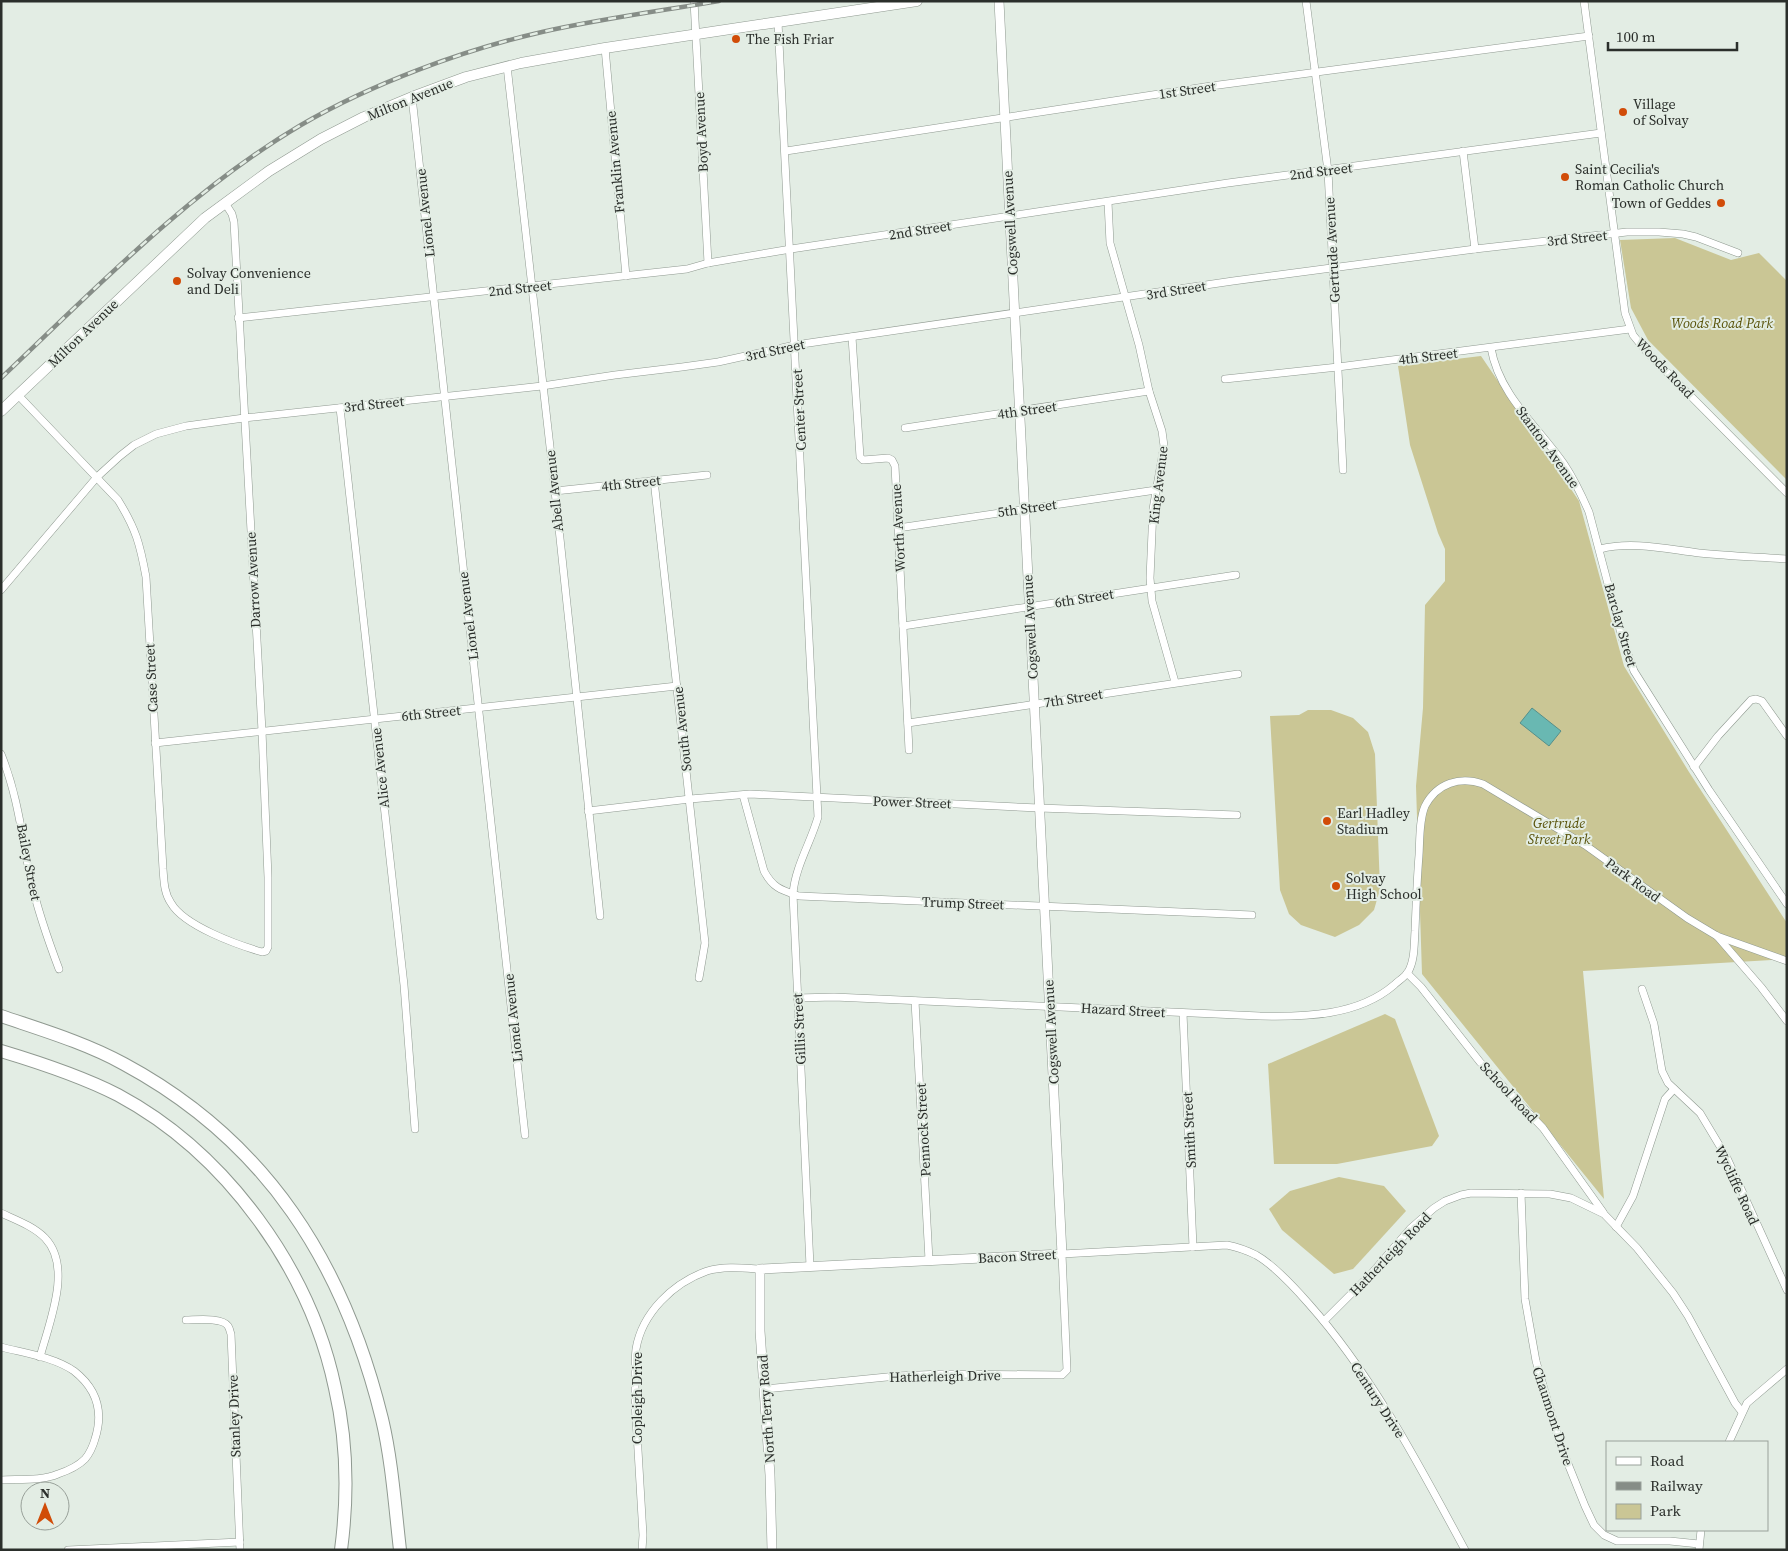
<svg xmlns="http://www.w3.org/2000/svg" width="1788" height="1551" viewBox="0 0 1788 1551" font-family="'Source Serif 4',serif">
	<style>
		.green { fill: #cac695 }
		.water { fill: #69b8b2; stroke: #568f8a }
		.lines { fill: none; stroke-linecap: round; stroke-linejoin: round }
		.minor-casing { stroke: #8f9990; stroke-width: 8 }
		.tertiary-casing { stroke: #8f9990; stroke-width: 10 }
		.secondary-casing { stroke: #8f9990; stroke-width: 11 }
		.motorway-casing { stroke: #8f9990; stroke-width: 14 }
		.minor { stroke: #fff; stroke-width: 7 }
		.tertiary { stroke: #fff; stroke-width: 9 }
		.secondary { stroke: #fff; stroke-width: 10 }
		.motorway { stroke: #fff; stroke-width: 12 }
		.rail-casing { stroke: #868d87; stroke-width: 4.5 }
		.rail { stroke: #e3ede4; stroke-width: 2.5; stroke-dasharray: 8; stroke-linecap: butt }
		.poi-dot { fill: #d14c08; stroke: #e3ede4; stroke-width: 2 }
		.labels { text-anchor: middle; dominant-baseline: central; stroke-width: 4; stroke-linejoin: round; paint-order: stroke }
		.poi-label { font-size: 14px; fill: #2b2f2b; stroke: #e3ede4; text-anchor: start }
		.street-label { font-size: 14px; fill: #2b2f2b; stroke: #e3ede4 }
		.park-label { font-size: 14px; font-style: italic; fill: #59530a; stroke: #e3ede4 }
	</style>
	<rect width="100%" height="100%" fill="#e3ede4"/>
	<g class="green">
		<polygon points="1675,238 1731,260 1759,253 1787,281 1787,480 1648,340 1631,308 1620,240"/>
		<polygon points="1481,356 1579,501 1624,666 1689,772 1787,923 1787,959 1583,971 1604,1199 1422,974 1416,786 1423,708 1425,605 1445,581 1445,549 1438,533 1410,445 1398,366"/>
		<polygon points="1308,710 1331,710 1353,718 1368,732 1375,754 1380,889 1374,910 1359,925 1335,937 1301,925 1289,914 1280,890 1270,716 1299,715"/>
		<polygon points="1385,1014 1395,1019 1439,1136 1432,1146 1337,1164 1274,1164 1268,1064"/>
		<polygon points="1339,1177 1384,1186 1406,1211 1353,1269 1334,1274 1282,1230 1269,1209 1290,1191"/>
	</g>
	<polygon class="water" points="1532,708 1561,731 1549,746 1520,723"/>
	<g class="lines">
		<defs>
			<g id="minor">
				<polyline points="694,1 708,263"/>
				<polyline points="1306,1 1328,171 1343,470"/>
				<polyline points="1584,1 1625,313 1633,335 1646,351 1787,493"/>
				<path d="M778 22 818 817C811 842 795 867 793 894L810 1266"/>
				<polyline points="605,48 626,276"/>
				<polyline points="507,66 555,491 600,916"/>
				<polyline points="412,97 525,1135"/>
				<polyline points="786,151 1211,86 1589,36"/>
				<polyline points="1463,151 1475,249"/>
				<polyline points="1108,202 1110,243 1139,345 1149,391 1162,431 1164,446 1153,509 1150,578 1152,601 1175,682"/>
				<polyline points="238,318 687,269 708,263 791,249 1228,183 1601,133"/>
				<polyline points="852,337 860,457 863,460 888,458 892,460 895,466 909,750"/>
				<path d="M1491 348C1499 395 1538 427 1564 464 1574 479 1582 496 1589 512L1623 641 1634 671 1709 790 1787 904"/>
				<polyline points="1225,379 1338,367 1630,329"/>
				<path d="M18 395 118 500C136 529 140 544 146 577L163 869C164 881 164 893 171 903 184 926 238 945 262 952L266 951 268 947V877L262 731 234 222 232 214 225 203"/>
				<polyline points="340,408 404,985 415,1129"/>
				<polyline points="905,428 1149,391"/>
				<polyline points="654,480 705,943 699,978"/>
				<polyline points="555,491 707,475"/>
				<polyline points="898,528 1156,490"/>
				<path d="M1600 549C1632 541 1666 549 1699 553 1728 556 1757 557 1787 559"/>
				<polyline points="1,590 97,477 120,456 134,445 156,434 186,426 244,418 542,386 615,375 682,367 718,362 795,345 1233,281 1475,249 1627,232 1659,232 1683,234 1696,237 1738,253"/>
				<polyline points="903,626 1236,575"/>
				<polyline points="908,723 1238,674"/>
				<polyline points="155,743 677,686"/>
				<path d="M1 754C18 796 22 837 31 881 38 911 48 940 59 969"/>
				<polyline points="1694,767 1718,736 1751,700 1756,699 1762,701 1787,736"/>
				<path d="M743 795 764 871C773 888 781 890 799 896L1252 915"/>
				<polyline points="588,811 690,799 750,794 1039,808 1237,815"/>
				<polyline points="1717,936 1761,987 1787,1021"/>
				<polyline points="1407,973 1421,987 1480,1062 1543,1128 1603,1212"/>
				<polyline points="1642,989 1654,1024 1662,1071 1668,1083 1700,1113 1727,1158 1787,1290"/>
				<path d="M797 998 834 997 1260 1016C1305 1017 1358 1016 1394 985 1398 981 1405 977 1408 972 1415 960 1414 944 1415 931 1416 906 1417 880 1419 855 1420 840 1419 820 1425 806 1437 783 1460 776 1483 784L1585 845 1687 918 1717 936 1787 961"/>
				<polyline points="915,1001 929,1260"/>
				<polyline points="1183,1013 1193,1247"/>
				<polyline points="1521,1193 1525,1299 1536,1361 1560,1444 1585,1506 1594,1525 1604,1535 1617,1541 1670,1541 1699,1544"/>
				<path d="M1 1213C16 1220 33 1226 45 1238 73 1267 49 1323 40 1357"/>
				<polyline points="1616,1227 1633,1196 1665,1099 1674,1089"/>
				<path d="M186 1320C196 1320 222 1317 228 1326 230 1329 230 1332 231 1334L240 1550"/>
				<polyline points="1324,1321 1371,1274 1410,1229 1434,1208 1445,1201 1461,1195 1471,1193 1550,1194 1571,1198 1604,1214 1637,1248 1673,1293 1688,1316 1735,1403 1742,1412"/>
				<path d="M1 1347C24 1353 54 1357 74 1371 97 1389 104 1411 95 1439 93 1446 90 1453 85 1459 78 1466 67 1471 58 1474 42 1481 19 1479 1 1480"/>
				<path d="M765 1389 897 1376 942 1374 1062 1375 1067 1370 1062 1254 1227 1245C1237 1247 1246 1250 1256 1255 1274 1265 1295 1288 1309 1304 1373 1376 1419 1465 1465 1550"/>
				<polyline points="1729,1442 1747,1403 1787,1369"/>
				<polyline points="68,1550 240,1542"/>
				<path d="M642 1550 643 1535C641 1501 639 1467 637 1433 635 1413 635 1395 635 1376 635 1367 635 1357 636 1349 642 1313 673 1283 707 1271 724 1266 743 1268 760 1269"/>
				<polyline points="1699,1550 1701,1530"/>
			</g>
			<polyline id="tertiary" points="772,1550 770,1475 760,1331 760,1269 1062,1254 999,1"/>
			<polyline id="secondary" points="1,411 205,218 269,171 321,139 364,117 412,97 466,77 521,63 605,48 917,1"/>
			<g id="motorway">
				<path d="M1 1016C42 1030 86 1043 124 1064 267 1141 344 1264 382 1419 392 1461 395 1507 400 1550"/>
				<path d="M1 1051C41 1063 81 1076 118 1095 226 1153 310 1269 335 1388 347 1440 348 1497 341 1550"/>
			</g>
		</defs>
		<use href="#minor" class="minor-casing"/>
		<use href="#tertiary" class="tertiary-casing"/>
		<use href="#secondary" class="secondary-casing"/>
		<use href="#motorway" class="motorway-casing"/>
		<use href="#minor" class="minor"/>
		<use href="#tertiary" class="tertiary"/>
		<use href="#secondary" class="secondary"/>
		<use href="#motorway" class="motorway"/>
		<defs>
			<path id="rail" d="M1 378C94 290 189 191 301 125 371 84 463 50 542 32 600 19 660 11 719 1"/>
		</defs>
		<use href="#rail" class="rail-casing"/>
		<use href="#rail" class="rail"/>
	</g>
	<g class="poi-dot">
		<circle cx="736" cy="39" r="5"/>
		<circle cx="1623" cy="112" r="5"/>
		<circle cx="1565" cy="177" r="5"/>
		<circle cx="1721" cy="203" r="5"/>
		<circle cx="177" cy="281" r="5"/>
		<circle cx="1327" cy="821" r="5"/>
		<circle cx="1336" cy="886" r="5"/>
	</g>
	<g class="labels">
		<g class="poi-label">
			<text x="746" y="39">The Fish Friar</text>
			<text x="1633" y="104">Village<tspan x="1633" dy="16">of Solvay</tspan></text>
			<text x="1575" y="169">Saint Cecilia's<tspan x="1575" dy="16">Roman Catholic Church</tspan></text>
			<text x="1711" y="203" text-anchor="end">Town of Geddes</text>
			<text x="187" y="273">Solvay Convenience<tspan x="187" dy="16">and Deli</tspan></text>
			<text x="1337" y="813">Earl Hadley<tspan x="1337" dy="16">Stadium</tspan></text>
			<text x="1346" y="878">Solvay<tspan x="1346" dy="16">High School</tspan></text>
		</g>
		<g class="street-label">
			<text transform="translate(1187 90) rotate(-8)">1st Street</text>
			<text transform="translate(410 99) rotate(-22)">Milton Avenue</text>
			<text transform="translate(701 132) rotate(-93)">Boyd Avenue</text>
			<text transform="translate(615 162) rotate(-95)">Franklin Avenue</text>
			<text transform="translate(1321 171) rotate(-7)">2nd Street</text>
			<text transform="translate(425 213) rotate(-96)">Lionel Avenue</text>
			<text transform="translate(1010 223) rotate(-93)">Cogswell Avenue</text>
			<text transform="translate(920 230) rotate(-9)">2nd Street</text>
			<text transform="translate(1577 238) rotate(-6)">3rd Street</text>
			<text transform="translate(1332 250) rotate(-93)">Gertrude Avenue</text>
			<text transform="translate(520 288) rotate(-6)">2nd Street</text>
			<text transform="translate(1176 290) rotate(-9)">3rd Street</text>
			<text transform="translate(83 333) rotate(-44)">Milton Avenue</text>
			<text transform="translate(775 350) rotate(-12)">3rd Street</text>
			<text transform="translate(1428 356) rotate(-7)">4th Street</text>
			<text transform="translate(1665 368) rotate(46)">Woods Road</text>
			<text transform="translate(374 404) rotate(-6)">3rd Street</text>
			<text transform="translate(799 410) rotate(-93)">Center Street</text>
			<text transform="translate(1027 410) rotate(-8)">4th Street</text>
			<text transform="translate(1548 447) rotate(54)">Stanton Avenue</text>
			<text transform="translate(631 483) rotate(-6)">4th Street</text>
			<text transform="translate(1158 485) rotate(-83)">King Avenue</text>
			<text transform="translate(554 491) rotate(-96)">Abell Avenue</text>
			<text transform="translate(1027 508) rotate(-8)">5th Street</text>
			<text transform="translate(898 528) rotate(-93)">Worth Avenue</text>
			<text transform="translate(253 580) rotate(-93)">Darrow Avenue</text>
			<text transform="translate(1084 598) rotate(-9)">6th Street</text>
			<text transform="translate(468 616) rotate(-97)">Lionel Avenue</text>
			<text transform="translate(1621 625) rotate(74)">Barclay Street</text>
			<text transform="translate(1030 627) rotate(-93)">Cogswell Avenue</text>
			<text transform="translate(151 678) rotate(-93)">Case Street</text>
			<text transform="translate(1073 698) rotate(-9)">7th Street</text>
			<text transform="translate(431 713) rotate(-6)">6th Street</text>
			<text transform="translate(682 729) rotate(-96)">South Avenue</text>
			<text transform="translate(380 768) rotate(-96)">Alice Avenue</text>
			<text transform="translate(912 802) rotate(2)">Power Street</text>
			<text transform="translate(29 862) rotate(79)">Bailey Street</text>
			<text transform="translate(1633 880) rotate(36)">Park Road</text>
			<text transform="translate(963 903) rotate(2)">Trump Street</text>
			<text transform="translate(1123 1010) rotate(3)">Hazard Street</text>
			<text transform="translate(513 1018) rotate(-96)">Lionel Avenue</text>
			<text transform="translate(799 1029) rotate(-93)">Gillis Street</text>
			<text transform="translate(1051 1032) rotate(-93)">Cogswell Avenue</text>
			<text transform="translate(1509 1092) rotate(47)">School Road</text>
			<text transform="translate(923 1130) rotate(-93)">Pennock Street</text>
			<text transform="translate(1189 1130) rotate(-93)">Smith Street</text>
			<text transform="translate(1737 1185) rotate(65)">Wycliffe Road</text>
			<text transform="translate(1390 1254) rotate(-46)">Hatherleigh Road</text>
			<text transform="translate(1017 1256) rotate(-3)">Bacon Street</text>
			<text transform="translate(945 1376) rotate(-1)">Hatherleigh Drive</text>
			<text transform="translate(637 1398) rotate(-90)">Copleigh Drive</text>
			<text transform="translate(1378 1400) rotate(57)">Century Drive</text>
			<text transform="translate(766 1409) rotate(-94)">North Terry Road</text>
			<text transform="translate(234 1416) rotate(-92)">Stanley Drive</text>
			<text transform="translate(1553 1416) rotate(72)">Chaumont Drive</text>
		</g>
		<g class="park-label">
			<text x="1722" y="323">Woods Road Park</text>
			<text x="1559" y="823">Gertrude<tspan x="1559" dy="16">Street Park</tspan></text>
		</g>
	</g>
	<rect width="1788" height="1551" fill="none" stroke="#2b2f2b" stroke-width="5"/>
	<rect x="1606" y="1441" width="162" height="90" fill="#e3ede4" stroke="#99a19a"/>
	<rect x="1616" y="1457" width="25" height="8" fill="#ffffff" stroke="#99a19a"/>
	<text x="1650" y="1466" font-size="15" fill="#2b2f2b">Road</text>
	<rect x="1616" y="1482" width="25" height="8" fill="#868d87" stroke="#99a19a"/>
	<text x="1650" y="1491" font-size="15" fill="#2b2f2b">Railway</text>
	<rect x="1616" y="1504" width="25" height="15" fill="#cac695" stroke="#99a19a"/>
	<text x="1650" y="1516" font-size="15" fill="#2b2f2b">Park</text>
	<g transform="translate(45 1506)"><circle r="24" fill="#e3ede4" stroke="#99a19a"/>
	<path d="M0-4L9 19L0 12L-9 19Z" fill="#d14c08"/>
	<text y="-8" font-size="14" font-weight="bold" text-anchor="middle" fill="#2b2f2b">N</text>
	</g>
	<path d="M1608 42v8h129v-8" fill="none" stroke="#2b2f2b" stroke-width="2.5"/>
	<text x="1616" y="42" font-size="15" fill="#2b2f2b" stroke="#e3ede4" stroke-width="4" paint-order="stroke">100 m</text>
</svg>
